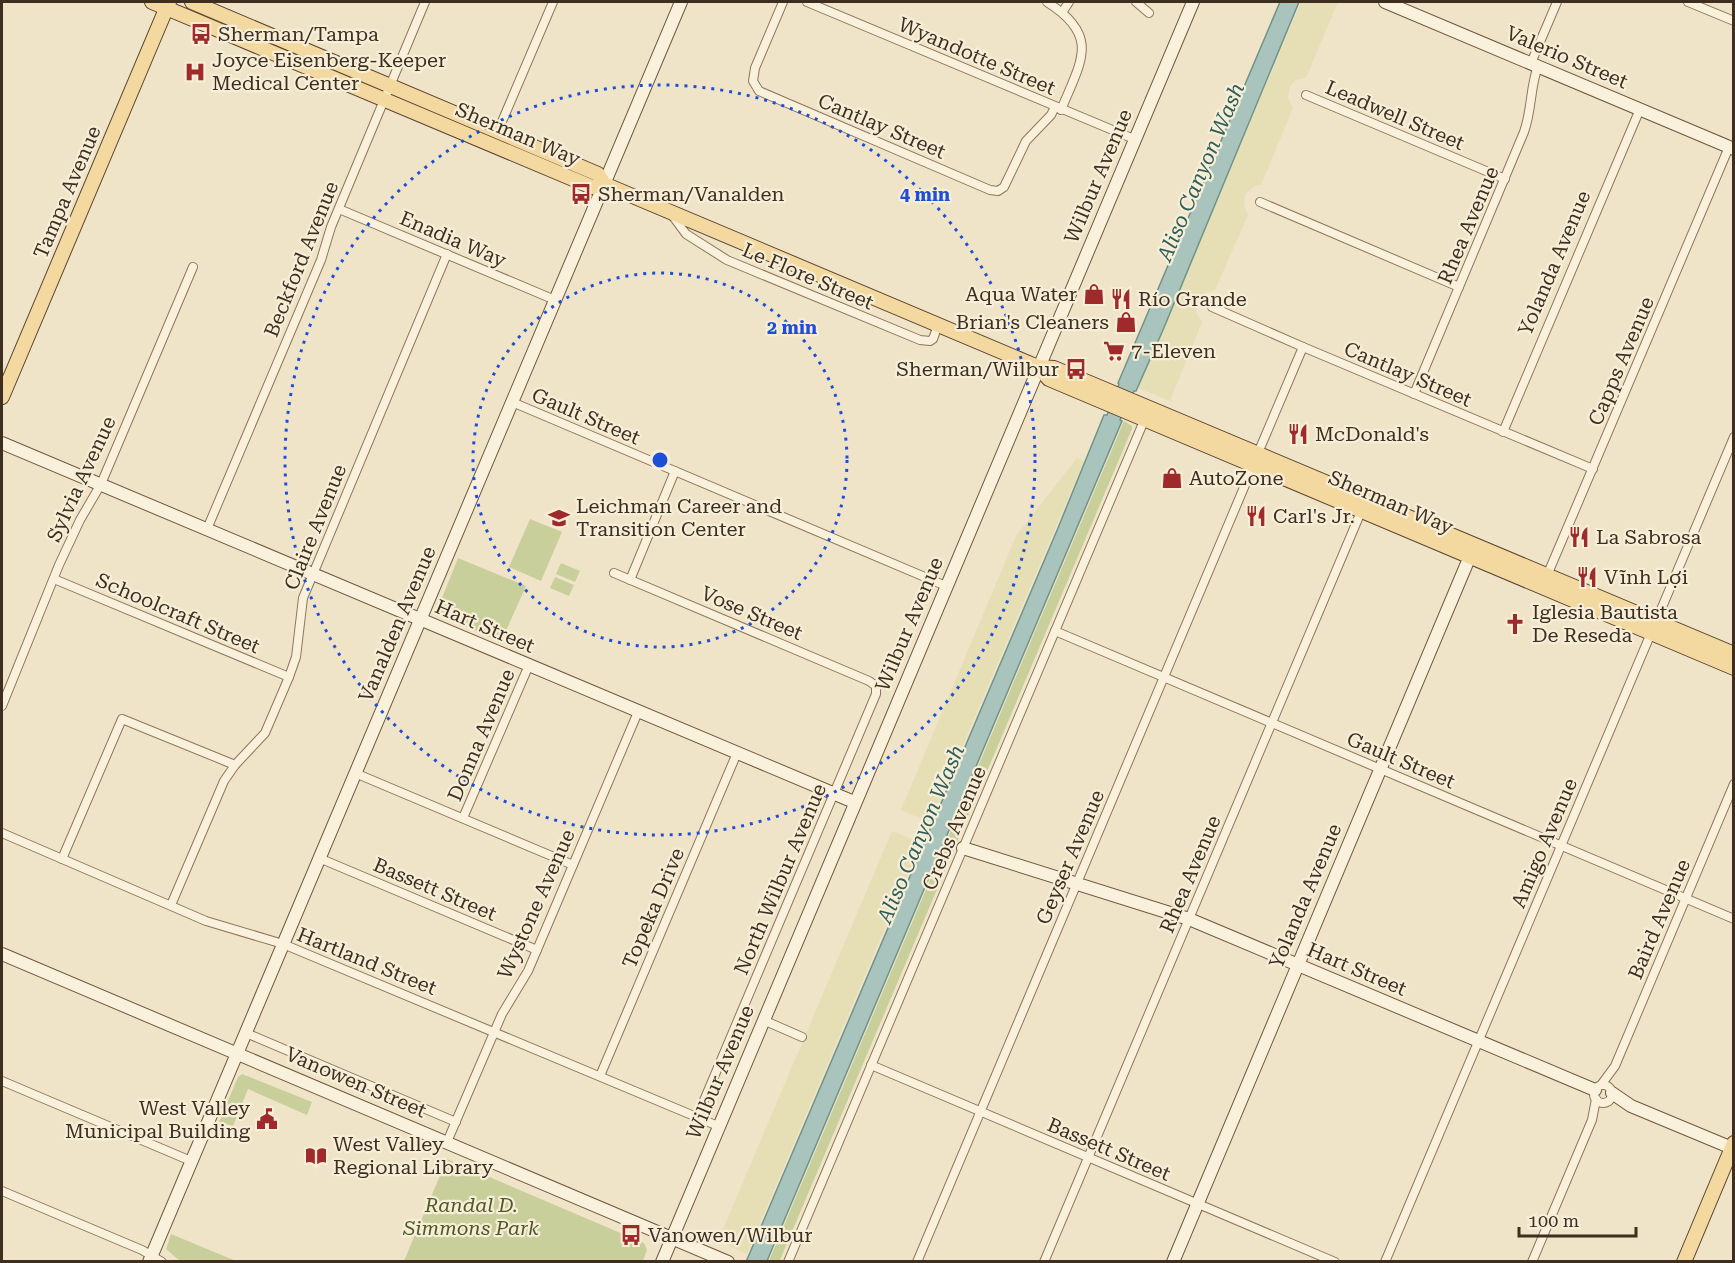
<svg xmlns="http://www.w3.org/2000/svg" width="1735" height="1263" viewBox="0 0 1735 1263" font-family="'Roboto Serif',serif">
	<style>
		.farmland { fill: #e6deb5 }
		.green { fill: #c9cf9b }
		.water { fill: #a9c4bc; stroke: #6f938a; stroke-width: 1.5 }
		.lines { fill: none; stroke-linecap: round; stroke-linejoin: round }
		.street-casing { stroke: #8d765c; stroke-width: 10 }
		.secondary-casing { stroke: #6f573f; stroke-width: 14 }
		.primary-casing { stroke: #5b4430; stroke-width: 16 }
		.street { stroke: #faf1dc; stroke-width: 8 }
		.secondary { stroke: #faf1dc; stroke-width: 12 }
		.primary { stroke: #f3d9a0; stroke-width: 14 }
		.ring { fill: none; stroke: #1d4ed8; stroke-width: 3; stroke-dasharray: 3 6 }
		.labels { text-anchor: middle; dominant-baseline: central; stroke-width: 4.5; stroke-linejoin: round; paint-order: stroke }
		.poi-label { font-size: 20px; fill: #3d2e20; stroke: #f7eed8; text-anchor: start }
		.street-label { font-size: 20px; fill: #3d2e20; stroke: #f7eed8 }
		.park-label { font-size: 20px; font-style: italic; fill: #4d5a26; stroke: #f7eed8 }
		.water-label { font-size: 21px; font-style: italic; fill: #2f5d5a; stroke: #f7eed8 }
		.centre { fill: #1d4ed8; stroke: #f7eed8; stroke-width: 3 }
		.ring-label { font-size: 18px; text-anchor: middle; font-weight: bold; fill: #1d4ed8; stroke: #f7eed8; stroke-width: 4.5; stroke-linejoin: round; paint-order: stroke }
	</style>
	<rect width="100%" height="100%" fill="#f0e4c8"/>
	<g class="farmland">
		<polygon points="1301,2 1338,2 1306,78 1296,80 1290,86 1288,97 1293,108 1261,185 1255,186 1245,194 1244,206 1248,215 1215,290 1205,293 1197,302 1196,312 1202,322 1170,401 1138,388"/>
		<polygon points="1077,458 1084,461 930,822 901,810 1016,536"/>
		<polygon points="892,831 921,843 747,1254 718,1241"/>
	</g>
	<g class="green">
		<polygon points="1124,421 1132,426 1132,429 780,1260 769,1261"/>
		<polygon points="530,519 562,532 541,581 509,567"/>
		<polygon points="458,558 526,586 501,642 436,613"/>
		<polygon points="561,563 580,571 575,582 556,574"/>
		<polygon points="555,577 574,585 569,596 550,588"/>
		<polygon points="242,1074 312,1102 307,1115 248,1089 233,1126 219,1122 238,1077"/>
		<polygon points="447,1159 644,1243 647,1250 643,1261 404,1261"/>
		<polygon points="171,1234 236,1261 180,1261 166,1249"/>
	</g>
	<polygon class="water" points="1280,2 1299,2 1163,330 1136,391 1134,391 1120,420 1122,421 767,1261 746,1262 1058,528 1104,415 1107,415 1119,384 1118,383"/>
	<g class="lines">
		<defs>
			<g id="street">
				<polyline points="783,2 755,68 753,81 759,91 990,190 998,191 1004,187 1026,141 1051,115 1055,107"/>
				<polyline points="807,2 1134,139"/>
				<path d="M1047 2C1101 36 1081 61 1061 110"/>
				<polyline points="1136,2 1149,13"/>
				<polyline points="1688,2 1734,21"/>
				<polyline points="1063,11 1069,2"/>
				<polyline points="1531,63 1557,2"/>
				<polyline points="1306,95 1505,179"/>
				<polyline points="498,131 553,2"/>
				<polyline points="1260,202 1459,287"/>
				<polyline points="339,209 555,300"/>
				<polyline points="672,215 686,234 727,260 920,340 930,341 933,339 938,325"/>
				<polyline points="1212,307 1303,347 1593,469"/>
				<path d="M1414 394 1524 132C1532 110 1530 87 1538 66"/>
				<polyline points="512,402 946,586"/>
				<polyline points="1503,432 1640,109"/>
				<polyline points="1258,453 1303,347"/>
				<polyline points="207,529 321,260 331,227 425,2"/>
				<polyline points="614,573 869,681 876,686 876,694 697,1117"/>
				<polyline points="1546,578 1729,147"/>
				<polyline points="54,579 289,677"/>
				<polyline points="630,580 675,471"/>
				<polyline points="1055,631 1734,919"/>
				<polyline points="2,706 59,565 80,520 101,484 193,267"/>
				<polyline points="355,773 573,865"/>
				<polyline points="463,818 529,665"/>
				<polyline points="2,833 206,921 283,944 718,1126"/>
				<polyline points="319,858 537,950"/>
				<polyline points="62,859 122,719 235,765"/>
				<polyline points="171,905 224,781 235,765 265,733 289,677 296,657 303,598 447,254"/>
				<polyline points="763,1020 802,1037"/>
				<polyline points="246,1033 456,1122"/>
				<polyline points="871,1065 1335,1262"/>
				<polyline points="600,1076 737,753"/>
				<polyline points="2,1081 191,1161"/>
				<polyline points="1601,1085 1615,1066 1734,784"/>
				<circle cx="1603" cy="1094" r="9"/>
				<polyline points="447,1142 502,1014 528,971 638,712"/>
				<polyline points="2,1191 142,1250 162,1262"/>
				<polyline points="788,1262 1146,416"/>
				<polyline points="917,1262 1253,466"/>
				<polyline points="1044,1262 1363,507"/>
				<polyline points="1385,1262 1734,437"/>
				<polyline points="1532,1262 1592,1120 1596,1099"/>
			</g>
			<g id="secondary">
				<polyline points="1385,2 1734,149"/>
				<polyline points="2,443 854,802"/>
				<polyline points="963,848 1189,919 1595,1090"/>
				<polyline points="2,954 728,1262"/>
				<polyline points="1612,1093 1631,1106 1732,1148"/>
				<polyline points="149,1262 681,2"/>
				<polyline points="662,1262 1193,2"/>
				<polyline points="1173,1262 1473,549"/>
			</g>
			<g id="primary">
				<polyline points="152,2 592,187 604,184 1038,367 1054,368 1734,654"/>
				<polyline points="192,2 598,174 604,184"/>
				<polyline points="1038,367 1049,379 1734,668"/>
				<polyline points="2,397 169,2"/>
				<polyline points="1684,1262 1734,1143"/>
			</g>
		</defs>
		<use href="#street" class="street-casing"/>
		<use href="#secondary" class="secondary-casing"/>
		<use href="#primary" class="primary-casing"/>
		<use href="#street" class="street"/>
		<use href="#secondary" class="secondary"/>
		<use href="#primary" class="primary"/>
	</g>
	<g class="ring">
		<circle cx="660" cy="460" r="187"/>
		<circle cx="660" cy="460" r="375"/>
	</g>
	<defs>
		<symbol id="bus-bare" viewBox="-9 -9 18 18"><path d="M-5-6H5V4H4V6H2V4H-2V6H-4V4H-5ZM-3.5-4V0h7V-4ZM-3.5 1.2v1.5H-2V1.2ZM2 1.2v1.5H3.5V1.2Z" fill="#9e2a2b" stroke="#f7eed8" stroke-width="2.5" paint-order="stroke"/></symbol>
		<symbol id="hospital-bare" viewBox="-9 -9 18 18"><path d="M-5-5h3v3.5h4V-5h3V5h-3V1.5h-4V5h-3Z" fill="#9e2a2b" stroke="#f7eed8" stroke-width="2.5" paint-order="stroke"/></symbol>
		<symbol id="shop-bare" viewBox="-9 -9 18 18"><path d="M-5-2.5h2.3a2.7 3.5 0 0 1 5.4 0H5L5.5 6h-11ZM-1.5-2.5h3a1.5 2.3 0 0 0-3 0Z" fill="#9e2a2b" stroke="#f7eed8" stroke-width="2.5" paint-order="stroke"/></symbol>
		<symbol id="restaurant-bare" viewBox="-9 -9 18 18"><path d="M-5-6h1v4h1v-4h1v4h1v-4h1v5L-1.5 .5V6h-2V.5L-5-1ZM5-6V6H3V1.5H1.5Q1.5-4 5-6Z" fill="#9e2a2b" stroke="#f7eed8" stroke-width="2.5" paint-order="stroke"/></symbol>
		<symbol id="supermarket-bare" viewBox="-9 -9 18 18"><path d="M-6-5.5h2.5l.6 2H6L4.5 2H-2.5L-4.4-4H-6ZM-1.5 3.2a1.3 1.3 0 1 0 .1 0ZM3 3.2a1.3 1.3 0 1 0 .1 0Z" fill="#9e2a2b" stroke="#f7eed8" stroke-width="2.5" paint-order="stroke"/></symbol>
		<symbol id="school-bare" viewBox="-9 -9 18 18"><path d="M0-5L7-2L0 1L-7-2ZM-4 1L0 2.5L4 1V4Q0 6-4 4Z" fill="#9e2a2b" stroke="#f7eed8" stroke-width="2.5" paint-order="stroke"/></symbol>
		<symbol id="church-bare" viewBox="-9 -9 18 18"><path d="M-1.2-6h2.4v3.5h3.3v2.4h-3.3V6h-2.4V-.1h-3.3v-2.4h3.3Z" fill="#9e2a2b" stroke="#f7eed8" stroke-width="2.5" paint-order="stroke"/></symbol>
		<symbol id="civic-bare" viewBox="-9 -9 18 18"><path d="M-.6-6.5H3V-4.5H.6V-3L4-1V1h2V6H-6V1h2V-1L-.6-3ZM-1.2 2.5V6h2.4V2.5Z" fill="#9e2a2b" stroke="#f7eed8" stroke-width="2.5" paint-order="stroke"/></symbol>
		<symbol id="library-bare" viewBox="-9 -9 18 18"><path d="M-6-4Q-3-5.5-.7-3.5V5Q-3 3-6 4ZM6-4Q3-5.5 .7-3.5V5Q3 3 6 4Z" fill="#9e2a2b" stroke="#f7eed8" stroke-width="2.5" paint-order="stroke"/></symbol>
	</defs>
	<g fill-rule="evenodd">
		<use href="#bus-bare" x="186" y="19" width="30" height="30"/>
		<use href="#hospital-bare" x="180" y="57" width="30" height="30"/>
		<use href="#bus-bare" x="566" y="179" width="30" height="30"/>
		<use href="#shop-bare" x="1079" y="279" width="30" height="30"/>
		<use href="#restaurant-bare" x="1106" y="284" width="30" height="30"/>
		<use href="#shop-bare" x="1111" y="307" width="30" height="30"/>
		<use href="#supermarket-bare" x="1099" y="336" width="30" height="30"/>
		<use href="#bus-bare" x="1061" y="354" width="30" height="30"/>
		<use href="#restaurant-bare" x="1283" y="419" width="30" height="30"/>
		<use href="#shop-bare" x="1157" y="463" width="30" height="30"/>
		<use href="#restaurant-bare" x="1241" y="501" width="30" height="30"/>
		<use href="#school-bare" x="544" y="503" width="30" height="30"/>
		<use href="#restaurant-bare" x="1564" y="522" width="30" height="30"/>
		<use href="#restaurant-bare" x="1572" y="562" width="30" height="30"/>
		<use href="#church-bare" x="1500" y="609" width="30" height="30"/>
		<use href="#civic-bare" x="252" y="1104" width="30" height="30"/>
		<use href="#library-bare" x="301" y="1141" width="30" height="30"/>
		<use href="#bus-bare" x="616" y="1220" width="30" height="30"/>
	</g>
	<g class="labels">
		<g class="poi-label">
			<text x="218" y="34">Sherman/Tampa</text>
			<text x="212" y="60">Joyce Eisenberg-Keeper<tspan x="212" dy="23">Medical Center</tspan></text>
			<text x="598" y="194">Sherman/Vanalden</text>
			<text x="1077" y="294" text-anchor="end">Aqua Water</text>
			<text x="1138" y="299">Río Grande</text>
			<text x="1109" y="322" text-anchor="end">Brian's Cleaners</text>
			<text x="1131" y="351">7-Eleven</text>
			<text x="1059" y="369" text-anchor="end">Sherman/Wilbur</text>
			<text x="1315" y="434">McDonald's</text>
			<text x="1189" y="478">AutoZone</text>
			<text x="576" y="506">Leichman Career and<tspan x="576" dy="23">Transition Center</tspan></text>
			<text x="1273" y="516">Carl's Jr.</text>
			<text x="1596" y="537">La Sabrosa</text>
			<text x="1604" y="577">Vĩnh Lợi</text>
			<text x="1532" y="612">Iglesia Bautista<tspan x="1532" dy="23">De Reseda</tspan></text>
			<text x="250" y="1108" text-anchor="end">West Valley<tspan x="250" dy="23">Municipal Building</tspan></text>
			<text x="333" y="1144">West Valley<tspan x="333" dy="23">Regional Library</tspan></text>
			<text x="648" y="1235">Vanowen/Wilbur</text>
		</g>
		<g class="street-label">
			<text transform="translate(977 56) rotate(23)">Wyandotte Street</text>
			<text transform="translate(1567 57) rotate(23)">Valerio Street</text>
			<text transform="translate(1395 115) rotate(23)">Leadwell Street</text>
			<text transform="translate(882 126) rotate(23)">Cantlay Street</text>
			<text transform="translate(518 134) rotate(23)">Sherman Way</text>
			<text transform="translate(1098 176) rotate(-67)">Wilbur Avenue</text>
			<text transform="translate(67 192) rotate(-67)">Tampa Avenue</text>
			<text transform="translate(1468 225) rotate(-67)">Rhea Avenue</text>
			<text transform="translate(453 239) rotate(23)">Enadia Way</text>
			<text transform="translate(301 259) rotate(-68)">Beckford Avenue</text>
			<text transform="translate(1554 263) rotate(-67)">Yolanda Avenue</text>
			<text transform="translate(808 276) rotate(23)">Le Flore Street</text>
			<text transform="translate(1621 361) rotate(-67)">Capps Avenue</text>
			<text transform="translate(1408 374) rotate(23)">Cantlay Street</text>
			<text transform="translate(586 416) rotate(23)">Gault Street</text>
			<text transform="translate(81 479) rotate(-65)">Sylvia Avenue</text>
			<text transform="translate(1391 502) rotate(23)">Sherman Way</text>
			<text transform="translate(315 527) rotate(-68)">Claire Avenue</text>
			<text transform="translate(178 613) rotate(23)">Schoolcraft Street</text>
			<text transform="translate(752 613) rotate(23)">Vose Street</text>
			<text transform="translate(397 624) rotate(-67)">Vanalden Avenue</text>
			<text transform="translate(909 624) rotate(-67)">Wilbur Avenue</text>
			<text transform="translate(485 626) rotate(23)">Hart Street</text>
			<text transform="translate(481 735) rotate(-67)">Donna Avenue</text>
			<text transform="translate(1401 760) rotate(23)">Gault Street</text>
			<text transform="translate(954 828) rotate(-67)">Crebs Avenue</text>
			<text transform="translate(1544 843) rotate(-67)">Amigo Avenue</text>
			<text transform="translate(1070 857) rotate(-67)">Geyser Avenue</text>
			<text transform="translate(1190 874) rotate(-67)">Rhea Avenue</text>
			<text transform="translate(780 879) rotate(-67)">North Wilbur Avenue</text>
			<text transform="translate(435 889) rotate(23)">Bassett Street</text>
			<text transform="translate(1305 896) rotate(-67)">Yolanda Avenue</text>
			<text transform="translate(536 904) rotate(-66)">Wystone Avenue</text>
			<text transform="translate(653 908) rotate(-67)">Topeka Drive</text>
			<text transform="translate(1659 919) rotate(-67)">Baird Avenue</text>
			<text transform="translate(367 961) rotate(22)">Hartland Street</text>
			<text transform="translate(1357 969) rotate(23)">Hart Street</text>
			<text transform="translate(720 1072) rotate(-67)">Wilbur Avenue</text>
			<text transform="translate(356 1082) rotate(23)">Vanowen Street</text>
			<text transform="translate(1109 1149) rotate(23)">Bassett Street</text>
		</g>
		<g class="park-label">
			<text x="471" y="1205">Randal D.<tspan x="471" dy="23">Simmons Park</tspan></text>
		</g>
		<g class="water-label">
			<text transform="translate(1201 172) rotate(-67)">Aliso Canyon Wash</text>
			<text transform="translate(921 834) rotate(-67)">Aliso Canyon Wash</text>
		</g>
	</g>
	<circle cx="660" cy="460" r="9" class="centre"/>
	<g class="ring-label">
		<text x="925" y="201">4 min</text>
		<text x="792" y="334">2 min</text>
	</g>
	<rect width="1735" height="1263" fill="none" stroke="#3d2e20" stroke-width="6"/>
	<path d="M1519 1227v9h117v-9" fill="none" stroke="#3d2e20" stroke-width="3"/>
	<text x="1528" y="1227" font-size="18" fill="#3d2e20" stroke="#f7eed8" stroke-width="4.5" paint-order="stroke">100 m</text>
</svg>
